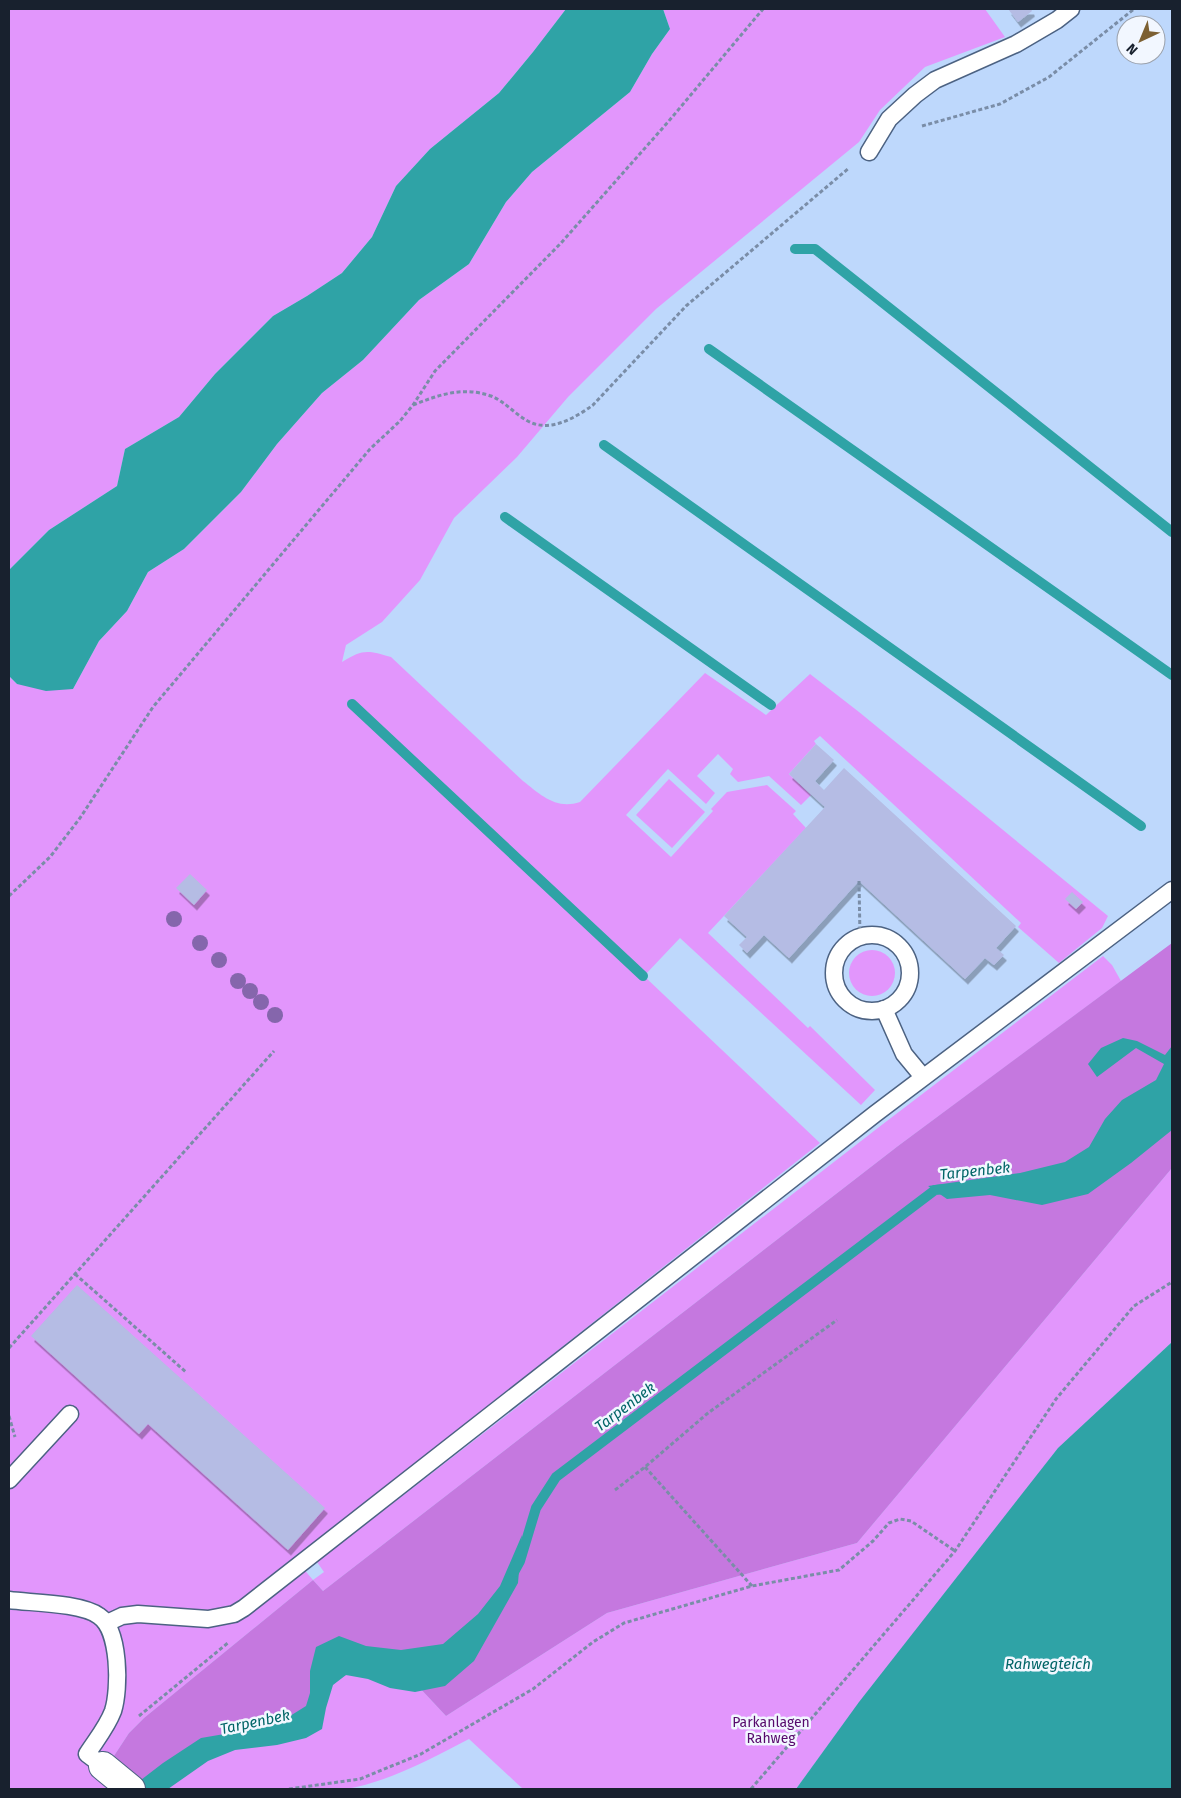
<svg xmlns="http://www.w3.org/2000/svg" width="1181" height="1798" viewBox="0 0 1181 1798" font-family="'Fira Sans',sans-serif">
	<style>
		.green { fill: #e296fc }
		.forest { fill: #c578df }
		.water { fill: #2fa3a6 }
		.lines { fill: none; stroke-linecap: round; stroke-linejoin: round }
		.stream { stroke: #2fa3a6; stroke-width: 10 }
		.building { fill: #b5bce4; filter: url(#shadow) }
		.lane-casing { stroke: #4c6282; stroke-width: 19 }
		.street-casing { stroke: #4c6282; stroke-width: 30 }
		.path { stroke: #7a8da7; stroke-width: 3; stroke-dasharray: 4 2.5; stroke-linecap: butt }
		.lane { stroke: #fff; stroke-width: 16 }
		.street { stroke: #fff; stroke-width: 28 }
		.tree { fill: #8566ac }
		.labels { text-anchor: middle; dominant-baseline: central; stroke-width: 5; stroke-linejoin: round; paint-order: stroke }
		.park-label { font-size: 14px; fill: #56086b; stroke: #f2f7ff }
		.water-label { font-size: 15px; font-style: italic; fill: #006567; stroke: #f2f7ff }
	</style>
	<defs>
		<filter id="shadow"><feDropShadow dx="3" dy="5.5" stdDeviation="0" flood-color="#0004"/></filter>
	</defs>
	<rect width="100%" height="100%" fill="#bed8fc"/>
	<g class="green">
		<polygon points="9,9 566,9 533,52 499,93 430,149 396,186 372,237 342,273 307,296 273,316 215,374 179,417 125,449 117,486 49,530 9,570"/>
		<path d="M663 9H985L1005 37 925 67 880 110 859 142 656 309 568 397 517 457 454 518 420 580 382 622 346 645 342 662C363 649 367 650 391 657L523 781C541 795 556 810 580 802L705 673 766 715 810 674 859 712 1108 916 1102 928 1059 963 1018 927 1021 923 820 736 814 741 816 744 789 774 811 795 801 805 769 776 738 782 730 774 733 769 718 754 697 776 715 793 706 804 668 769 626 815 671 857 713 811 711 809 727 792 767 785 796 811 793 814 806 828 708 933 808 1028 810 1026 875 1090 861 1105 680 938 644 976 820 1143 357 1509 296 1560 313 1580 324 1572 317 1562 883 1124 1103 956 1112 965 1121 981 898 1146 323 1591 313 1580 144 1718 129 1733 110 1762 100 1755 89 1770 114 1789H9V676L17 684 73 689 99 641 127 611 148 572 184 549 241 492 277 444 322 393 363 360 419 300 469 264 506 202 532 172 630 92 652 54 670 29Z"/>
		<polygon points="669,779 705,812 672,848 636,815"/>
		<circle cx="872" cy="973" r="23"/>
		<path d="M1172 1168V1342L1058 1449 860 1702 796 1789H523L469 1739C432 1758 387 1783 345 1789H154L328 1677 403 1670 446 1716 607 1613 857 1543Z"/>
	</g>
	<polygon class="forest" points="1172,943 1172,1168 857,1543 607,1613 446,1716 403,1670 328,1677 310,1726 215,1746 146,1789 110,1762 129,1733 144,1718 313,1580 323,1591 898,1146"/>
	<g class="water">
		<polygon points="566,9 663,9 670,29 652,54 630,92 532,172 506,202 469,264 419,300 363,360 322,393 277,444 241,492 184,549 148,572 127,611 99,641 73,689 46,691 17,684 9,676 9,570 49,530 117,486 125,449 179,417 215,374 273,316 307,296 342,273 372,237 396,186 430,149 499,93 533,52"/>
		<polygon points="1123,1038 1137,1041 1165,1055 1172,1046 1172,1130 1131,1163 1088,1194 1042,1205 990,1195 947,1199 928,1186 1020,1173 1065,1162 1089,1147 1105,1119 1122,1100 1156,1080 1164,1064 1136,1048 1097,1077 1088,1064 1101,1048"/>
		<polygon points="1172,1342 1172,1789 796,1789 859,1702 1058,1448"/>
		<polygon points="522,1535 518,1583 474,1661 445,1686 415,1692 390,1688 368,1679 346,1675 333,1685 326,1708 322,1729 306,1738 277,1745 235,1750 208,1761 168,1789 146,1789 137,1783 163,1763 201,1738 242,1731 282,1721 306,1706 310,1693 310,1671 316,1647 339,1636 366,1646 401,1650 443,1644 478,1614 500,1586"/>
	</g>
	<g class="lines">
		<g class="stream">
			<polyline points="795,249 815,249 1172,532"/>
			<polyline points="709,349 1172,675"/>
			<polyline points="604,445 1141,826"/>
			<polyline points="505,517 771,705"/>
			<polyline points="352,704 643,976"/>
			<polyline points="514,1572 520,1561 536,1508 556,1477 935,1190 946,1189"/>
		</g>
	</g>
	<g class="building">
		<polygon points="1008,9 1031,9 1032,11 1018,22"/>
		<polygon points="816,744 834,760 815,781 824,790 844,768 1016,926 996,948 1004,955 994,965 985,958 965,979 859,881 789,958 764,935 747,953 739,945 747,937 724,916 825,807 789,774"/>
		<polygon points="190,874 207,890 194,905 176,888"/>
		<polygon points="1072,892 1083,902 1076,909 1065,899"/>
		<polygon points="77,1285 325,1508 288,1550 148,1424 139,1434 31,1336"/>
	</g>
	<g class="lines">
		<defs>
			<g id="lane">
				<polyline points="869,152 889,119 915,95 935,80 1016,44 1057,20 1071,9"/>
				<circle cx="872" cy="973" r="38"/>
				<polyline points="884,1009 904,1054 923,1077"/>
				<polyline points="9,1480 70,1414"/>
				<path d="M9 1600C32 1603 81 1603 99 1616 120 1630 120 1689 113 1711 107 1727 96 1740 87 1754L103 1766"/>
				<polyline points="107,1623 122,1616 138,1614 208,1619 234,1614 244,1608 875,1114 1172,890"/>
			</g>
			<polyline id="street" points="103,1766 131,1789"/>
		</defs>
		<use href="#lane" class="lane-casing"/>
		<use href="#street" class="street-casing"/>
		<g class="path">
			<polyline points="922,126 1000,104 1049,77 1134,9"/>
			<path d="M413 405C439 395 462 386 491 396 504 401 514 413 526 420 548 434 575 418 593 405L686 306 849 168"/>
			<polyline points="859,881 860,937"/>
			<polyline points="9,896 50,857 80,818 153,707 370,449 400,421 413,405 435,371 561,243 668,122 763,9"/>
			<polyline points="75,1274 187,1373"/>
			<polyline points="9,1348 274,1051"/>
			<polyline points="9,1416 15,1437"/>
			<polyline points="645,1467 752,1586"/>
			<polyline points="615,1490 645,1467 708,1413 837,1320"/>
			<polyline points="139,1716 229,1642"/>
			<polyline points="289,1789 360,1779 421,1754 533,1689 593,1642 624,1623 752,1586 839,1570 873,1541 889,1523 900,1519 911,1521 955,1551"/>
			<polyline points="751,1789 955,1551 1056,1399 1134,1306 1172,1282"/>
		</g>
		<use href="#lane" class="lane"/>
		<use href="#street" class="street"/>
	</g>
	<g class="tree">
		<circle cx="174" cy="919" r="8"/>
		<circle cx="200" cy="943" r="8"/>
		<circle cx="219" cy="960" r="8"/>
		<circle cx="238" cy="981" r="8"/>
		<circle cx="250" cy="991" r="8"/>
		<circle cx="261" cy="1002" r="8"/>
		<circle cx="275" cy="1015" r="8"/>
	</g>
	<g class="labels">
		<g class="park-label">
			<text x="771" y="1722">Parkanlagen<tspan x="771" dy="16">Rahweg</tspan></text>
		</g>
		<g class="water-label">
			<text transform="translate(975 1171) rotate(-6)">Tarpenbek</text>
			<text transform="translate(625 1407) rotate(-37)">Tarpenbek</text>
			<text x="1048" y="1664">Rahwegteich</text>
			<text transform="translate(255 1722) rotate(-12)">Tarpenbek</text>
		</g>
	</g>
	<rect width="1181" height="1798" fill="none" stroke="#18212e" stroke-width="20"/>
	<g transform="translate(1141 40) rotate(224)"><circle r="24" fill="#f2f7ff" stroke="#9ba1ab"/>
	<path d="M0-4L9 19L0 12L-9 19Z" fill="#7c6033"/>
	<text y="-8" font-size="14" font-weight="bold" text-anchor="middle" fill="#18212e">N</text>
	</g>
</svg>
